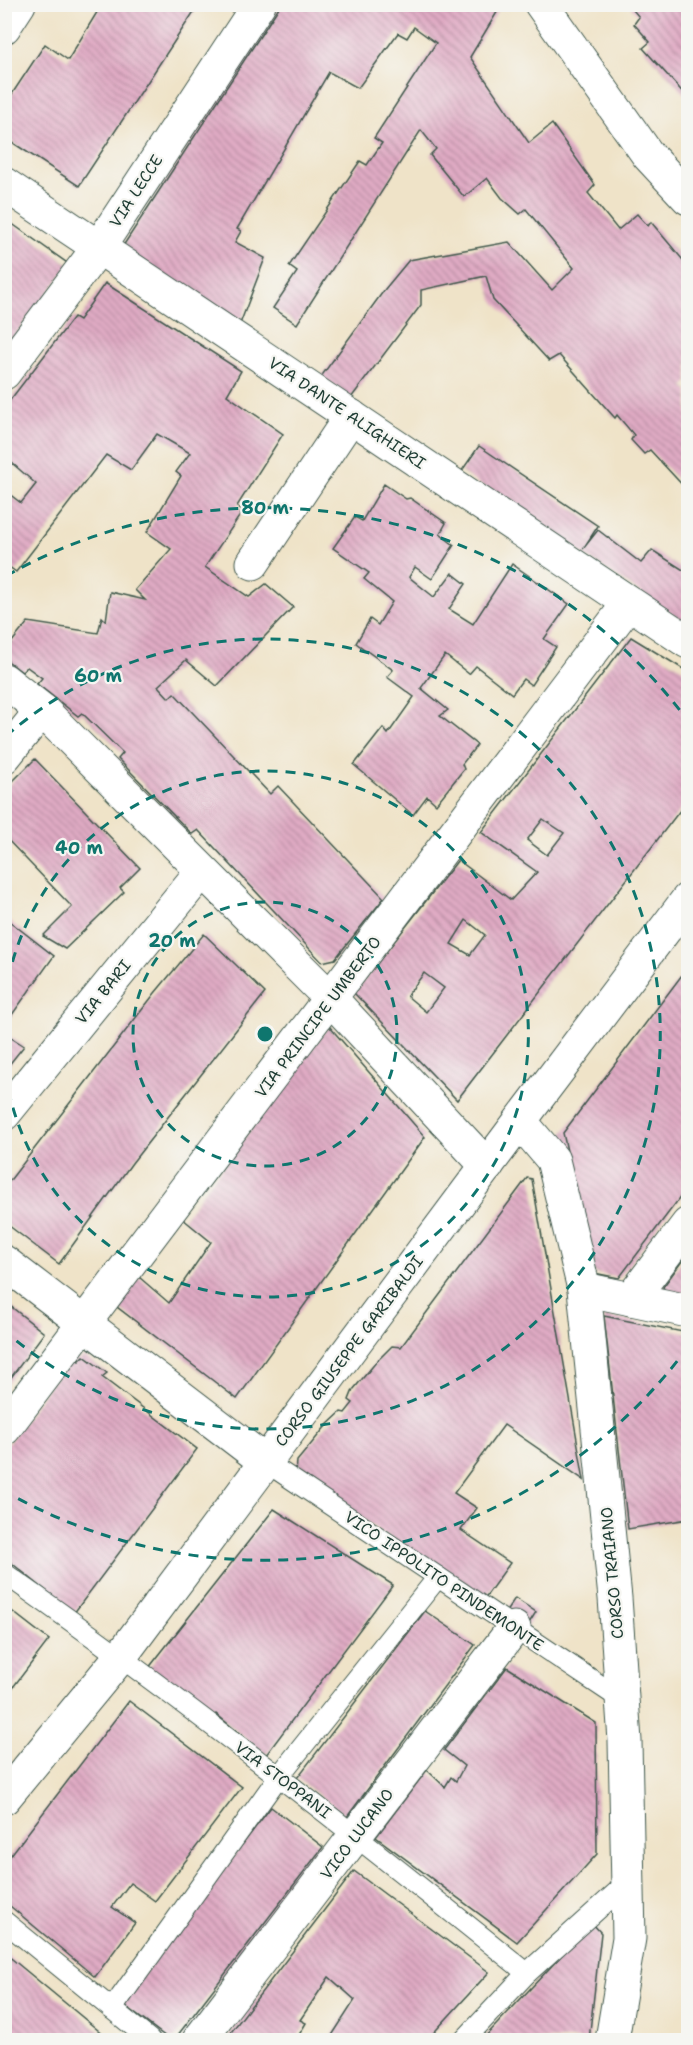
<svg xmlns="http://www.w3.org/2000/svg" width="693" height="2045" viewBox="0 0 693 2045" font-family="'Shantell Sans',sans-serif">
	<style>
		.building { fill: url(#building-back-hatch); fill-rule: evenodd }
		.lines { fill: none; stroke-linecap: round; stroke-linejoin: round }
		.lane-casing { stroke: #3e564a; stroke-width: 22 }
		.street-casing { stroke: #3e564a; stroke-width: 35 }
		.secondary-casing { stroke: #3e564a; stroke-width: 35 }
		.lane { stroke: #fff; stroke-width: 20 }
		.street { stroke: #fff; stroke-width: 33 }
		.secondary { stroke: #fff; stroke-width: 33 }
		.ring { fill: none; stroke: #0f766e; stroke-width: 3; stroke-dasharray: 10 8 }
		.labels { text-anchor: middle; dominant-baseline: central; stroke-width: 4.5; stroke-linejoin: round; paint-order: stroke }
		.street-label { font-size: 16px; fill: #1f3d34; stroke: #f6f6f2 }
		.centre { fill: #0f766e; stroke: #f6f6f2; stroke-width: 3 }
		.ring-label { font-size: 18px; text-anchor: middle; font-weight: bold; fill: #0f766e; stroke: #f6f6f2; stroke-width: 4.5; stroke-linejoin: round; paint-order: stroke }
	</style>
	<defs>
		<pattern id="building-back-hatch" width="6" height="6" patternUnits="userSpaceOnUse" patternTransform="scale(1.5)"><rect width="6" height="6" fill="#e0abc4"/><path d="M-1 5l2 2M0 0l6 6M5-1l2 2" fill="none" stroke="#b58ca0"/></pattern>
	</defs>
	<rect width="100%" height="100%" fill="#f6f6f2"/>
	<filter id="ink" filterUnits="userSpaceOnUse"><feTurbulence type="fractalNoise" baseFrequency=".0167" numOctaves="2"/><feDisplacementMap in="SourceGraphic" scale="12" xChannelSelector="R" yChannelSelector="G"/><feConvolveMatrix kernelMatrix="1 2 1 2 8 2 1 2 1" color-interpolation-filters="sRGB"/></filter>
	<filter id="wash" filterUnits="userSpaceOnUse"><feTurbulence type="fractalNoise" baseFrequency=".008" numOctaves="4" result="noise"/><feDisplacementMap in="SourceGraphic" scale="24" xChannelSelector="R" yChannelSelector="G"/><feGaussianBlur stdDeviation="1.35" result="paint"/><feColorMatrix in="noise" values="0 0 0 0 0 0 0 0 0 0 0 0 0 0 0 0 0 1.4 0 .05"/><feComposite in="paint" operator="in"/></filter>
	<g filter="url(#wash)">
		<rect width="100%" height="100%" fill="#efe3c8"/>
		<g id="blocks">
			<g class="building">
				<polygon points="102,4 199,4 79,186 4,137 4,106 45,44 68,60"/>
				<polygon points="281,4 502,4 470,57 529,143 552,124 595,185 588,193 618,230 637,214 648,226 651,222 688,266 688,382 684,386 688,392 688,491 650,450 644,454 631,440 634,435 617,415 615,418 559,355 549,361 493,300 486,276 421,290 421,305 351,398 320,378 385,289 409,260 509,242 552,290 574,268 526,209 520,214 502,198 487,178 464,197 430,155 436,149 421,130 297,324 273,308 297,272 289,266 360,161 367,165 382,143 374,138 436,43 414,27 407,38 398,33 358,88 329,72 237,229 241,231 235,242 265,258 240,324 121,249"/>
				<polygon points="628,4 688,4 688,98 643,48 650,42 634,24 639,17"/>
				<polygon points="4,218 70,265 4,349"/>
				<polygon points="105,283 241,371 227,395 283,434 237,506 243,511 205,567 249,597 266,584 293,607 217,686 186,660 158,686 169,698 174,693 270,794 278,786 384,898 335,959 322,962 198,830 192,834 118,759 123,753 82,713 78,716 37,684 42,678 27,667 22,672 4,658 4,640 11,643 28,622 98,633 102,617 106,621 110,592 145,600 135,590 171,549 147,532 181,476 176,472 190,453 157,434 131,470 106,455 16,572 4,563 4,490 21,503 36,484 12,463 4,472 4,408 74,317 79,320"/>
				<polygon points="479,446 598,526 583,549 598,530 641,563 652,550 688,573 688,625 461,472"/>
				<polygon points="384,484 406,499 410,498 446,523 440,534 454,545 432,579 415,567 409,577 434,597 452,573 466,584 449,609 473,624 512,564 569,604 544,639 556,647 531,685 523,679 512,694 476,666 469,674 445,655 421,688 448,710 440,716 477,745 462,764 464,769 436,804 427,796 413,815 354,765 383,728 388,734 414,697 387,677 393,670 356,643 370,619 378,625 392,602 364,579 369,573 333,548 355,517 362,521"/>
				<path d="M631 637 688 672V800L457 1100 354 993 458 860 511 900 537 872 481 832ZM543 819 564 833 547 855 527 840ZM466 920 485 935 470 955 451 944ZM424 973 444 988 426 1012 407 996Z"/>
				<polygon points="35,759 140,868 120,888 124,892 65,949 43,936 72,907 4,836 4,790"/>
				<polygon points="4,917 54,956 4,1026"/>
				<polygon points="204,934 265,993 132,1163 59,1264 4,1222 4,1188 155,993"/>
				<polygon points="688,967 688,1159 685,1163 688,1166 688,1187 619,1278 594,1273 563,1133"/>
				<polygon points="329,1026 425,1137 237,1399 117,1307 139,1277 169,1303 211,1242 183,1219"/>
				<polygon points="4,1033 24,1046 4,1071"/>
				<polygon points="527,1178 532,1179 584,1480 504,1425 454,1493 477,1508 461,1530 510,1563 482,1602 296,1473 297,1461 326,1426 341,1412 345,1413 353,1403 349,1400 353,1390 377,1361 392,1346 401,1347"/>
				<polygon points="688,1253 688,1294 665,1291 663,1287"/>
				<polygon points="4,1301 44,1333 4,1387"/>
				<polygon points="604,1316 688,1333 688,1519 628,1529"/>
				<polygon points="71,1356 79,1361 84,1356 107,1373 102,1377 197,1449 74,1613 4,1557 4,1449"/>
				<polygon points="274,1509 393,1585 266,1755 216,1714 210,1720 148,1669"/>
				<polygon points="515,1598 536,1612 526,1628 504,1615"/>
				<polygon points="4,1605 49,1640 4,1699"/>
				<polygon points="425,1611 475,1645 347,1817 297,1778"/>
				<polygon points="507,1667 596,1723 597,1854 517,1942 376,1837 427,1770 445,1787 451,1777 456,1781 464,1766 444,1750"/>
				<polygon points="129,1701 242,1787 155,1901 130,1883 112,1907 135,1923 95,1977 4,1901 4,1864"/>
				<polygon points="271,1807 323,1847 174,2040 170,2040 121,2003"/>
				<polygon points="354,1871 489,1972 427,2040 329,2040 355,2000 329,1977 300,2020 306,2023 296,2040 225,2040"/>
				<polygon points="592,1923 601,1933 589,2040 482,2040"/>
				<polygon points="4,1952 12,1959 110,2040 4,2040"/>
			</g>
		</g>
	</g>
	<g filter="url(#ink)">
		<use href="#blocks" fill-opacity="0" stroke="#3e564a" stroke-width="1.5"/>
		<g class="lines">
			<defs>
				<g id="lane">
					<polyline points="266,1462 622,1700"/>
					<path d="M4 1573C184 1700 356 1835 527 1973"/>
					<polyline points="4,1921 150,2040"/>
					<polyline points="112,2009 279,1776 438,1577"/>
					<polyline points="464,2040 527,1973 628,1882"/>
				</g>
				<g id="street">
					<polyline points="541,4 648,155 688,198"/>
					<polyline points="4,27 19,4"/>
					<polyline points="4,184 688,642"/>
					<polyline points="4,373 99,247 259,4"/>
					<polyline points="253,563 351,416"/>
					<polyline points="4,680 42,710 331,999 487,1166"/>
					<polyline points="4,757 42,710"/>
					<polyline points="4,1114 202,871"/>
					<polyline points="520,1121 553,1160 584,1289 615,1598 625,1741 629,1938 612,2040"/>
					<polyline points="4,1262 266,1462"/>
					<polyline points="584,1289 688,1311"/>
					<polyline points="631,1299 688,1224"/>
					<polyline points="4,1429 629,603"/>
					<polyline points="199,2040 514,1628"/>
				</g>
				<polyline id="secondary" points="4,1798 121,1656 520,1121 688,899"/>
			</defs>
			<use href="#lane" class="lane-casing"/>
			<use href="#street" class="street-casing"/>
			<use href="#secondary" class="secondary-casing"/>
			<use href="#lane" class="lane"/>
			<use href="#street" class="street"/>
			<use href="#secondary" class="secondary"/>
		</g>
	</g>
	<g class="ring">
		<circle cx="265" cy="1034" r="132"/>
		<path d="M5 997A263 263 0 1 1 5 1071"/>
		<path d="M6 736A395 395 0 1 1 6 1332"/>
		<path d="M688 1347A526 526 0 0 1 6 1492M6 576A526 526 0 0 1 688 721"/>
	</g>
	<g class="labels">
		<g class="street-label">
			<text transform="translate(136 191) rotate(-57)">VIA LECCE</text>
			<text transform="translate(347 413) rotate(34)">VIA DANTE ALIGHIERI</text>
			<text transform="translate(103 992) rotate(-51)">VIA BARI</text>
			<text transform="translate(318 1017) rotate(-53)">VIA PRINCIPE UMBERTO</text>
			<text transform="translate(349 1351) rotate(-53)">CORSO GIUSEPPE GARIBALDI</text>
			<text transform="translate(612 1573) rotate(-95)">CORSO TRAIANO</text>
			<text transform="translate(444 1581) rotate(34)">VICO IPPOLITO PINDEMONTE</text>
			<text transform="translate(283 1780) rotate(37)">VIA STOPPANI</text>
			<text transform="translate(357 1834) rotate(-53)">VICO LUCANO</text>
		</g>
	</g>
	<circle cx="265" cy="1034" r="9" class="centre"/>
	<g class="ring-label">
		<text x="265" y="514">80 m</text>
		<text x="98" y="682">60 m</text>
		<text x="79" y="854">40 m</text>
		<text x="172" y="947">20 m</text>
	</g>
	<rect width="693" height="2045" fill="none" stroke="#f6f6f2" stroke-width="24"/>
</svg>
